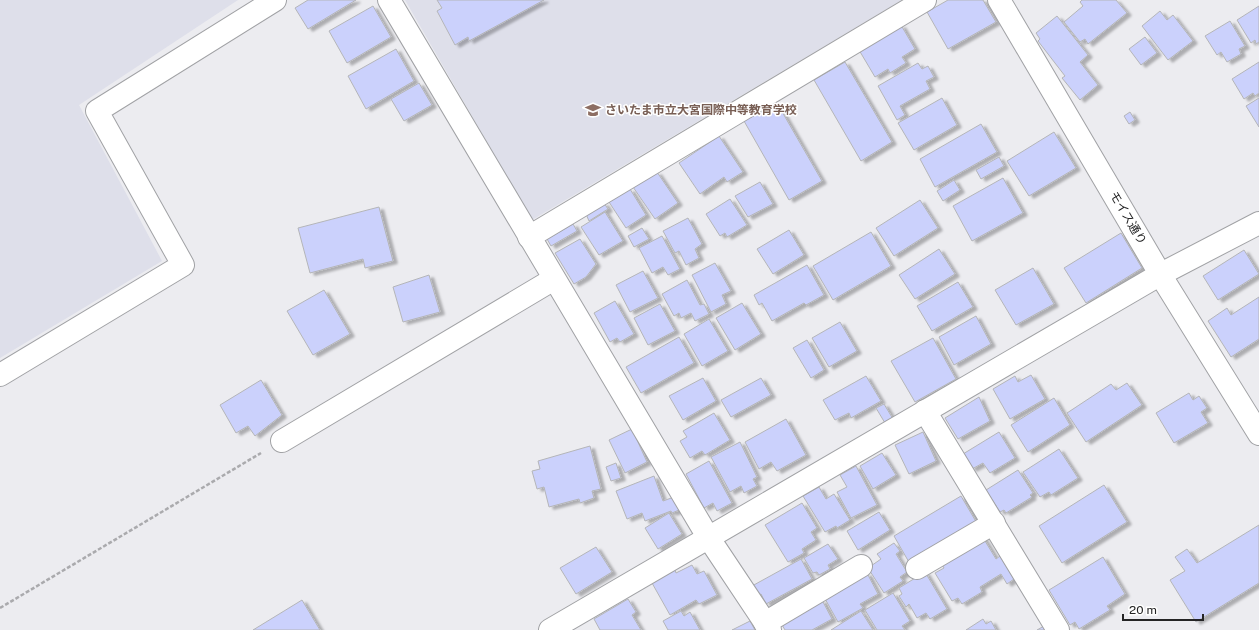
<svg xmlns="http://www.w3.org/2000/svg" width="1259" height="630" viewBox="0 0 1259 630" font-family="'Public Sans','Noto Sans JP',sans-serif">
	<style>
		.built { fill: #dedfea }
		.building { fill: #cbd1fc; stroke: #b4b5b8; filter: url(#shadow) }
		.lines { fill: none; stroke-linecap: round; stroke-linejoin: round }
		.minor-casing { stroke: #a1a2a5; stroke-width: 24 }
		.path { stroke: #aaaaad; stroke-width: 2.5; stroke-dasharray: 4 2; stroke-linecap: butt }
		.minor { stroke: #fff; stroke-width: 22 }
		.labels { text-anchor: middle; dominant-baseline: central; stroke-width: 3; stroke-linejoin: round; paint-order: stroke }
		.education-label { font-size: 12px; font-weight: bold; fill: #785e54; stroke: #fff; text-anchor: start }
		.street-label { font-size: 12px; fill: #242425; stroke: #fff }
	</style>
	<defs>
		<filter id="shadow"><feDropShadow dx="4.5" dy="2.5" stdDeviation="1" flood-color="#0004"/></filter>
	</defs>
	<rect width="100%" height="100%" fill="#ececf0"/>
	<g class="built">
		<polygon points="0,0 238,0 79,105 162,261 0,358"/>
		<polygon points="405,0 902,0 532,220"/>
	</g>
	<g class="building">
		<polygon points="308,0 356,0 308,29 295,8"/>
		<polygon points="437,0 544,0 469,41 468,37 455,45 437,11 442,8"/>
		<polygon points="948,0 983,0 996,22 948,49 927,12"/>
		<polygon points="1082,0 1116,0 1127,13 1088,44 1085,39 1080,42 1064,22 1083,6 1080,2"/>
		<polygon points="373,6 391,37 347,63 329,31"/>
		<polygon points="1259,6 1259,42 1256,44 1255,40 1251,43 1237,20"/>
		<polygon points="1160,11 1167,20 1173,15 1193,41 1168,60 1142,26"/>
		<polygon points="1057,16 1088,55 1080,62 1098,85 1080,100 1062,78 1065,76 1038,41 1040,39 1036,33"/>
		<polygon points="1230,21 1245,46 1239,49 1241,54 1227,62 1221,52 1217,55 1205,36"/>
		<polygon points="901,25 915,49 902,57 906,63 890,73 888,69 875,77 859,50"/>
		<polygon points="1145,37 1157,53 1141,65 1129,49"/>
		<polygon points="396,49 414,81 366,109 348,76"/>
		<polygon points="845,62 892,142 861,161 814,80"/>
		<polygon points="1259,62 1259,93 1255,96 1253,93 1244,99 1232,79"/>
		<polygon points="918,63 922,69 928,66 934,77 926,81 930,89 900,106 905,115 897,120 878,86"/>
		<polygon points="419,83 432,105 404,121 391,99"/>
		<polygon points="942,98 957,125 914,150 898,123"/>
		<polygon points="1259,98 1259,127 1246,106"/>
		<polygon points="777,103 822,181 789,200 744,121"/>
		<polygon points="1130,112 1135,120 1129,124 1124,116"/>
		<polygon points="981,124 997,152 935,187 920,159"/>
		<polygon points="1054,132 1076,168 1029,196 1007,161"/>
		<polygon points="719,136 743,172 727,182 724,177 700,194 679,163"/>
		<polygon points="999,157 1004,166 981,179 976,170"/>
		<polygon points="657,172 678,203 655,219 633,187"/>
		<polygon points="1003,178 1023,213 972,241 953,206"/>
		<polygon points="954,180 960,190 943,201 937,191"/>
		<polygon points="760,182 773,204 748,217 735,196"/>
		<polygon points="630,189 646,215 626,228 609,202"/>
		<polygon points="730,199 747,225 727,237 725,233 720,236 706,214"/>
		<polygon points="920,200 938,228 894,256 876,228"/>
		<polygon points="604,203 608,209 589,221 586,214"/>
		<polygon points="379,207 393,261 365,268 363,259 310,273 298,228"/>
		<polygon points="605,212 623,241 599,255 581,227"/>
		<polygon points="688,218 702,244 695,249 699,258 686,265 679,251 675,253 663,231"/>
		<polygon points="573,224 577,231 551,246 547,239"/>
		<polygon points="642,228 649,239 634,247 628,236"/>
		<polygon points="789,230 804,255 773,274 757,249"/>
		<polygon points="871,232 891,266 833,300 813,266"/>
		<polygon points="1121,233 1142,268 1086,303 1064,268"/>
		<polygon points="662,236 680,269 668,275 663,267 652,273 639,248"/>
		<polygon points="580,239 596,264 586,277 574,284 555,253"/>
		<polygon points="939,249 955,274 915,299 899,275"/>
		<polygon points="1244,250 1259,274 1218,300 1203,276"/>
		<polygon points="715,263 731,291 722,295 726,304 711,312 692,275"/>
		<polygon points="807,265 824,295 806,305 804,303 772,321 762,303 759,305 754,295"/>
		<polygon points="1033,268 1054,304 1016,325 995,290"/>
		<polygon points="643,271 658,298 630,312 616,285"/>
		<polygon points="429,275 440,312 403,322 393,287"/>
		<polygon points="687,280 700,305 704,304 709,314 695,321 691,313 681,318 679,313 674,316 662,294"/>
		<polygon points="958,282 973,307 932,331 917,306"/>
		<polygon points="324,290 350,334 313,355 287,311"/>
		<polygon points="1259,297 1259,339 1231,357 1208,321 1227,308 1231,315"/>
		<polygon points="615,301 634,334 620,342 617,338 610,342 594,313"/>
		<polygon points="742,303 761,334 735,350 716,318"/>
		<polygon points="660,304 675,331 648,345 634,318"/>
		<polygon points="976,316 991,344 954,365 939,337"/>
		<polygon points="709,319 728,351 702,366 684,334"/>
		<polygon points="840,322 857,351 829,367 812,338"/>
		<polygon points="679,337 694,363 641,393 626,367"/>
		<polygon points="933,338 956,379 915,402 891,361"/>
		<polygon points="807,340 824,370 811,378 793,348"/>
		<polygon points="1031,375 1045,399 1010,419 993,389 1015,376 1018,382"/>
		<polygon points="866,376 881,401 851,418 849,413 835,420 823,400"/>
		<polygon points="703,378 716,401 683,420 669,396"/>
		<polygon points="761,378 771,395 731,417 721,400"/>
		<polygon points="261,380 282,415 255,436 248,426 236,433 220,405"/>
		<polygon points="1127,383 1142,405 1086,442 1067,413 1111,384 1116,390"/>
		<polygon points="1189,393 1193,400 1199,396 1207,408 1201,412 1208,423 1174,443 1156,413"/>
		<polygon points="979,397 990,421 958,439 945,418"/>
		<polygon points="1054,398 1070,425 1028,452 1011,425"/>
		<polygon points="884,404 893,419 885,423 876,408"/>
		<polygon points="714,413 730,440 705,455 702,451 690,458 680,441 687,437 683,431"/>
		<polygon points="786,419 806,455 777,471 771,462 759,469 745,442"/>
		<polygon points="632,429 647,462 625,473 609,440"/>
		<polygon points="923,432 936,461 909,474 895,445"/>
		<polygon points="999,432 1015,458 990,473 983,463 972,469 963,454"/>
		<polygon points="740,442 757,477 753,479 757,486 744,493 741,486 730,492 711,457"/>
		<polygon points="590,446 601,489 592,491 594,498 580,503 579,499 549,507 544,487 537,489 532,471 540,469 538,461"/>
		<polygon points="1059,449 1078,478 1051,495 1049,492 1040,497 1023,472"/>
		<polygon points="882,453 896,475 873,489 860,466"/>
		<polygon points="709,461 732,503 717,511 713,503 704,508 686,474"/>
		<polygon points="616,463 621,478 611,481 606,467"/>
		<polygon points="856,466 877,505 851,518 837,492 847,487 840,475"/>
		<polygon points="1018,470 1033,493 1030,495 1032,497 1006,513 1004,510 1000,512 986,490"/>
		<polygon points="654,476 663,501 674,497 679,510 672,513 671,511 645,521 642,513 627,519 616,491"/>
		<polygon points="1104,485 1127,522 1062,563 1039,526"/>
		<polygon points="819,487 826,499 834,494 850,520 837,528 836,526 825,532 803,496"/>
		<polygon points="961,496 978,525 910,564 894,536"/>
		<polygon points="802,503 817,528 811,532 816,540 802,549 804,553 788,562 765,525"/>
		<polygon points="879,512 890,530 858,550 847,531"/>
		<polygon points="669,513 682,534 658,549 645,528"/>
		<polygon points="1259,525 1259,583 1196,622 1170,580 1185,571 1175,557 1187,549 1197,563"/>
		<polygon points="982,536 996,559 1000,556 1014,579 1007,584 1001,574 980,587 982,592 962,604 958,598 952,601 935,573 944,568 940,561"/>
		<polygon points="894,543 900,551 896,554 907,572 900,577 903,581 884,593 868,568 881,559 877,554"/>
		<polygon points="828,544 838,559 828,565 830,569 819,575 817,572 813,573 804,558"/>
		<polygon points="596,547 612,572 576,594 560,568"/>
		<polygon points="1103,557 1125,594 1107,606 1110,610 1079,629 1075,622 1070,625 1049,590"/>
		<polygon points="801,559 812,579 766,604 761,594 757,596 752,586"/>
		<polygon points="692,565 697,574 704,571 717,595 699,604 696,600 670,615 652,583 675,570 676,573"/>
		<polygon points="925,572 947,609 930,619 926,613 917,618 909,604 906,607 899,596 902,594 899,588"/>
		<polygon points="867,573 878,594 860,604 863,608 838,622 824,597"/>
		<polygon points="893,593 910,621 902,626 905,630 877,630 865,610"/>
		<polygon points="628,599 636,612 632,615 641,630 600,630 594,619"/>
		<polygon points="302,600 320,630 253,630"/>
		<polygon points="822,600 832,619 812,630 785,630 781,623"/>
		<polygon points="681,611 684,616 690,612 700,630 668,630 663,621"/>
		<polygon points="861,611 873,630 831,630"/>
		<polygon points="983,619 986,624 991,621 996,630 966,630"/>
		<polygon points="750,621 755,630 732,630"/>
		<polygon points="1044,626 1046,630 1037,630"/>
	</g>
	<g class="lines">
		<defs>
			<g id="minor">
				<polyline points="389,0 708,537 770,630"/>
				<polyline points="999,0 1166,284 1259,434"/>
				<polyline points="529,237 925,0"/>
				<polyline points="0,375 183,265 97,111 275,0"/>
				<polyline points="925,411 1058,630"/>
				<polyline points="282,441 554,279"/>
				<polyline points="917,568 994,523"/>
				<polyline points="765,623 861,566"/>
				<polyline points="550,630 1161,274 1259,223"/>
			</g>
		</defs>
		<use href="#minor" class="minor-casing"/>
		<polyline class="path" points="0,608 261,453"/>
		<use href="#minor" class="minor"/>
	</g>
	<defs>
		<symbol id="school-bare" viewBox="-9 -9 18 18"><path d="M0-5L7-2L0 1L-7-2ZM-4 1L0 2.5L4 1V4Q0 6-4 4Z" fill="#8d6e63" stroke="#fff" stroke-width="2.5" paint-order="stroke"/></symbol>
	</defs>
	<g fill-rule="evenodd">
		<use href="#school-bare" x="582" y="99" width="22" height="22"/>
	</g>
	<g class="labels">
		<g class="education-label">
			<text x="605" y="110">さいたま市立大宮国際中等教育学校</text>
		</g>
		<g class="street-label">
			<text transform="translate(1128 218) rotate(59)">モイス通り</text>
		</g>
	</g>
	<path d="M1123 614v6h80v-6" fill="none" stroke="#242425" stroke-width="2"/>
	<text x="1129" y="614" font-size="12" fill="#242425" stroke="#ffffff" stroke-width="3" paint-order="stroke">20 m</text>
</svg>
